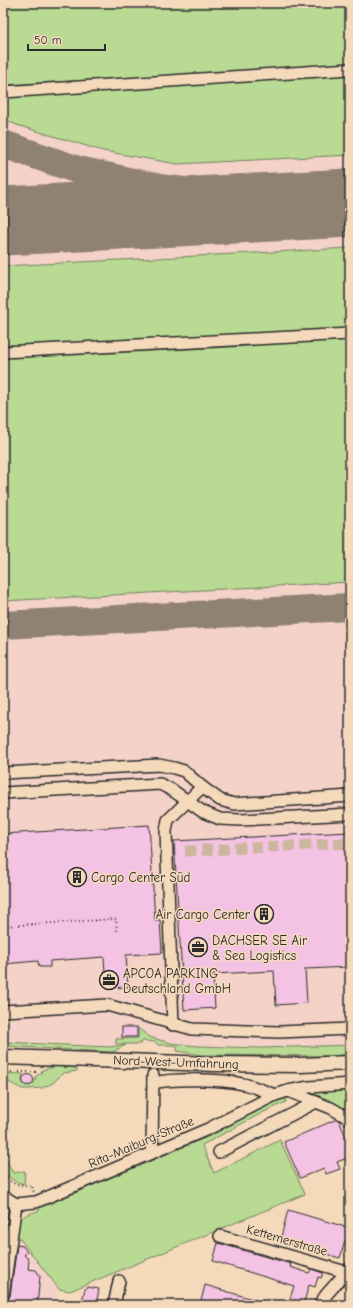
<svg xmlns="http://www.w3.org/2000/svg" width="353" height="1308" viewBox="0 0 353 1308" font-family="'Comic Neue',sans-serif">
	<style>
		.built { fill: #f4d2c7 }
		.green { fill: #b8da93; stroke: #72825f }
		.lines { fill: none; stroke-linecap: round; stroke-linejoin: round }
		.taxiway { stroke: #908273; stroke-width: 28 }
		.runway { stroke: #908273; stroke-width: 69 }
		.building { fill: #f4c3e3; stroke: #2b2b2b }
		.minor-tunnel { stroke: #ccb69e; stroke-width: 11; stroke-dasharray: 11 5.5; stroke-linecap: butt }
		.minor-casing { stroke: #2b2b2b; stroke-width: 14 }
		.major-casing { stroke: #2b2b2b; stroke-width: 17 }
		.path { stroke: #2b2b2b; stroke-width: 2; stroke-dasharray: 1 3; stroke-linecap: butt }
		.minor { stroke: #f4d9bb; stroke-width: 11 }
		.major { stroke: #f4d9bb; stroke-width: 14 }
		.labels { text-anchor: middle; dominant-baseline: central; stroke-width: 3; stroke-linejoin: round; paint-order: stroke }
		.poi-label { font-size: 13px; fill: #2b2b2b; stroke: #f4d9bb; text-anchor: start }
		.street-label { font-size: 13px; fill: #2b2b2b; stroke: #f4d9bb }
	</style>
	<rect width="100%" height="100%" fill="#f4d9bb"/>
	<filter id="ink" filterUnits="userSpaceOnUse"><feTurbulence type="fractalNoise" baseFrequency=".025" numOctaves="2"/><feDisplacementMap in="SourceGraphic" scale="8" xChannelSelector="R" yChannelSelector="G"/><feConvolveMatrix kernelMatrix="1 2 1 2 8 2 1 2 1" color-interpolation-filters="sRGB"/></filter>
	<g filter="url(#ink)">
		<g class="built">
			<polygon points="3,3 350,3 350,1048 195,1051 171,1046 158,1046 154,1044 143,1043 140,1046 127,1045 108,1047 58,1043 3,1042"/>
			<polygon points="3,1204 10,1211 16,1234 59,1289 55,1305 3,1305"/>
		</g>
		<g class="green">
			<polygon points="3,3 350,3 350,65 3,85"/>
			<polygon points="350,74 350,155 177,164 103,151 17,125 3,119 3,93"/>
			<polygon points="350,248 350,332 3,351 3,266"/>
			<polygon points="350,336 350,582 3,601 3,354"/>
			<polygon points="138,1028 149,1037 171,1043 198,1046 262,1048 350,1045 350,1054 334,1056 202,1055 177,1051 178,1046 171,1045 158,1045 156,1042 143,1041 140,1044 116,1044 116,1039 138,1038"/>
			<polygon points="3,1042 108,1047 126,1045 116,1050 116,1051 112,1052 3,1046"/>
			<path d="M57 1066 77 1068V1071L63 1073 53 1083 42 1088 28 1089H22L3 1079V1073L23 1074 22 1081 24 1085C32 1087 35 1084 36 1076L41 1073 42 1070Z"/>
			<polygon points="350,1091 350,1113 316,1098 316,1092"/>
			<path d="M284 1099 286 1100V1102L262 1113 202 1145 214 1173 280 1140 305 1194 70 1291 59 1289 16 1234C18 1217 23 1215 39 1211V1208L212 1135 267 1105Z"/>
			<polygon points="3,1146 9,1152 5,1157 13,1173 25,1171 24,1184 16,1182 3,1173"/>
		</g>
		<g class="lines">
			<g class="taxiway">
				<polyline points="3,144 78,170 160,188 300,206"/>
				<polyline points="3,625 350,607"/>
			</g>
			<polyline class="runway" points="3,221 350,203"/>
		</g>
		<g class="building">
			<polygon points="149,825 155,920 160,920 162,953 126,955 128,987 106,988 104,957 50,961 50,967 39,967 38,961 3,964 3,834"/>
			<polygon points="350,832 350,967 305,969 307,1003 291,1004 276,1005 274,971 213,974 215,1008 184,1010 174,841"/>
			<rect x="122" y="1027" width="15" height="10"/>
			<circle cx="28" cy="1080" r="5.5"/>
			<polygon points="337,1119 339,1121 350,1145 350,1157 337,1162 340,1169 326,1174 324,1168 300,1178 284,1142"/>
			<polygon points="288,1210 349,1228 340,1258 280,1241"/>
			<polygon points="218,1243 291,1264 290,1267 309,1273 311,1269 323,1273 321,1278 318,1277 315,1287 309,1285 303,1305 288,1305 294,1286 213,1261"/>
			<polygon points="17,1245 23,1246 27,1252 24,1255 29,1260 28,1269 36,1270 40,1276 37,1305 5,1305 5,1302 10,1296"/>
			<polygon points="205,1285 266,1303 265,1305 214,1305 201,1301"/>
			<polygon points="88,1287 99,1289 96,1305 81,1305 85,1289"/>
		</g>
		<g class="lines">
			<polyline class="minor-tunnel" points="185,851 350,843"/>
			<defs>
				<g id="minor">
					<polyline points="3,92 350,69"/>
					<polyline points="3,352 350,334"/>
					<polyline points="3,773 159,765 174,768 184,771 202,787 220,800 234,804 350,796"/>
					<polyline points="3,793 160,784 172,790 203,812 220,819 241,820 350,814"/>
					<polyline points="3,1011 107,1005 192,1029 279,1032 350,1029"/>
					<polyline points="173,1025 166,831 168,820 202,787"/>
					<path d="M153 1083C173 1078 222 1079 243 1084 253 1086 264 1091 275 1095"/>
					<polyline points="288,1091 331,1108 350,1119"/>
					<polyline points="219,1152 316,1102"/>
					<polyline points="152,1153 153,1075"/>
					<polyline points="3,1196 16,1204 36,1202 208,1129 275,1095 288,1091 309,1087 350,1084"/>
					<polyline points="220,1236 346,1272"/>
					<polyline points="3,1295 16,1204"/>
					<polyline points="114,1305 119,1281"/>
					<polyline points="319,1305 326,1295 349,1269"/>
				</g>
				<polyline id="major" points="3,1057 215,1064 300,1065 350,1063"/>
			</defs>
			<use href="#minor" class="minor-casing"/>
			<use href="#major" class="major-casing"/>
			<g class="path">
				<polyline points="3,926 116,919 117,933"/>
				<polyline points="3,1072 39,1072"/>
				<polyline points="3,1177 15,1184 32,1186 34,1193"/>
			</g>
			<use href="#minor" class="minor"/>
			<use href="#major" class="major"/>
		</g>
	</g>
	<defs>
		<symbol id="building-ring" viewBox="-11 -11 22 22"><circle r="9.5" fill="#f4d9bb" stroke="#2b2b2b" stroke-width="1.5"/><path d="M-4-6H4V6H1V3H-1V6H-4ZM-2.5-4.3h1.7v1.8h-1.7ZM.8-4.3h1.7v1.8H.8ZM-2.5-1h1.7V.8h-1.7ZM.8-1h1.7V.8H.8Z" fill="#2b2b2b"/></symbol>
		<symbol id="office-ring" viewBox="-11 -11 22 22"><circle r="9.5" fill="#f4d9bb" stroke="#2b2b2b" stroke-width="1.5"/><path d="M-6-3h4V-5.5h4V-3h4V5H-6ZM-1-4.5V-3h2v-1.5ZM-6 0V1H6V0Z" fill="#2b2b2b"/></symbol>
	</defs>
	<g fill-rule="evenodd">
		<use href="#building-ring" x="66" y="866" width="22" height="22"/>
		<use href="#building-ring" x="253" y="903" width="22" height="22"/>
		<use href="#office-ring" x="187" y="936" width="22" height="22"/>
		<use href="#office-ring" x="98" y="969" width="22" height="22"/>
	</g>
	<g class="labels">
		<g class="poi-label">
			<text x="91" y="877">Cargo Center Süd</text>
			<text x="250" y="914" text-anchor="end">Air Cargo Center</text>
			<text x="212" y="940">DACHSER SE Air<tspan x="212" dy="15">&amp; Sea Logistics</tspan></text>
			<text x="123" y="973">APCOA PARKING<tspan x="123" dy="15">Deutschland GmbH</tspan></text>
		</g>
		<g class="street-label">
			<text transform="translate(176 1062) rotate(2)">Nord-West-Umfahrung</text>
			<text transform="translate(141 1142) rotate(-23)">Rita-Maiburg-Straße</text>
			<text transform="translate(287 1240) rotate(16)">Kettemerstraße</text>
		</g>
	</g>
	<rect width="353" height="1308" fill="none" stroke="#f4d9bb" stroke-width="16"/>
	<rect x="8" y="8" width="337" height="1292" fill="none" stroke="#2b2b2b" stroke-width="1.5" filter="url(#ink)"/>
	<path d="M28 44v6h77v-6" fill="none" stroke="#2b2b2b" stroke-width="2"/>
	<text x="34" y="44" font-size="12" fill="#2b2b2b" stroke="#f4d9bb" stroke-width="3" paint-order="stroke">50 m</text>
</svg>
